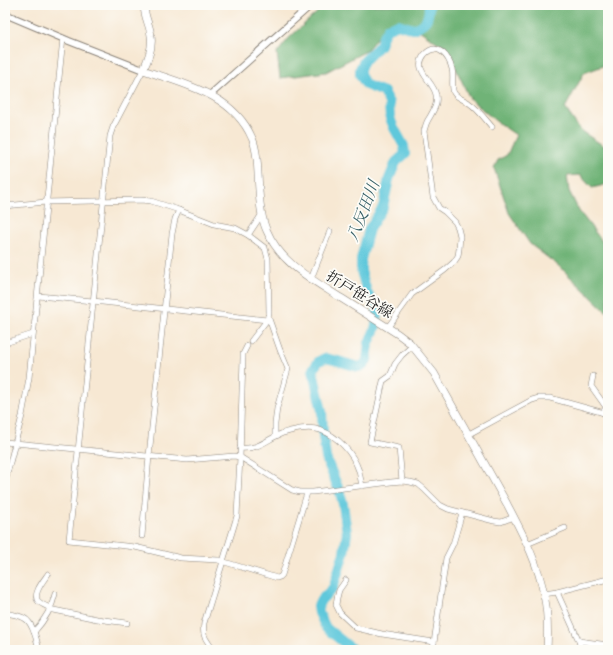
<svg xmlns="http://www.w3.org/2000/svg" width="613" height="655" viewBox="0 0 613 655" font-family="'EB Garamond','Noto Serif JP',serif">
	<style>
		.forest { fill: #70b377; stroke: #46684a }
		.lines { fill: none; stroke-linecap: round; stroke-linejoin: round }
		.river { stroke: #5fc8db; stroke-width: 10 }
		.minor-casing { stroke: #8a8278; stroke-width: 6 }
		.tertiary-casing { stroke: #8a8278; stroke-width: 8 }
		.secondary-casing { stroke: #8a8278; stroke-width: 8 }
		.minor { stroke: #fff; stroke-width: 5 }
		.tertiary { stroke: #fff; stroke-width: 6 }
		.secondary { stroke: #fff; stroke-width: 7 }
		.labels { text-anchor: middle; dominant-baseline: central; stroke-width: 3.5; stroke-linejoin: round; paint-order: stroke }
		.street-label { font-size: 15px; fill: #1c1c1c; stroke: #fdfcf7 }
		.water-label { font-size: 16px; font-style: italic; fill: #376168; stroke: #fdfcf7 }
	</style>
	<rect width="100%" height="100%" fill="#fdfcf7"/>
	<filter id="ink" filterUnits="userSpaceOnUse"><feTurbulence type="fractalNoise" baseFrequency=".025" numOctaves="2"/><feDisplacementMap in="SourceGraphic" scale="8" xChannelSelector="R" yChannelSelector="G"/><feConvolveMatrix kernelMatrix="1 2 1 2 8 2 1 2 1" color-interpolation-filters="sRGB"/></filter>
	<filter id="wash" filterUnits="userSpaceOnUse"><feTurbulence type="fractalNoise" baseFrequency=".012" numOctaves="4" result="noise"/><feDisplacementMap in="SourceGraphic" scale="16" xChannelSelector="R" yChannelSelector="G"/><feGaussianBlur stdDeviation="0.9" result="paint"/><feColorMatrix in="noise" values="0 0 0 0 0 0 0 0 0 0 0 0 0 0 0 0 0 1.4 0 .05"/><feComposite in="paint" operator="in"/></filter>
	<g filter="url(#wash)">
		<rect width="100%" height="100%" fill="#f7e8d3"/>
		<polygon class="forest" points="325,5 608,5 608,64 584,73 565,108 581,131 604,146 608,145 608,184 592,188 580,175 567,176 569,191 579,211 608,249 608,313 560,267 530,244 509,213 494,168 498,160 507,155 516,135 497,122 470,99 447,49 416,28 388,24 366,51 326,72 280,78 277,53 289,38"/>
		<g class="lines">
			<path class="river" d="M353 650 326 628 319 613 318 606 321 600 333 588 344 553 347 533 343 504 339 490 326 458 323 436 322 411 314 376 313 369 319 361 325 358 338 361 358 367 364 365 367 360 369 343 375 329 377 320 378 310 367 292 361 271V259L369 229 383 207 389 179 396 162 405 154 404 146 394 128 390 118 389 103 384 92 366 85 360 75V69L364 61 380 45 383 36 388 28 398 24 413 29C426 23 429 20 429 5"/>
		</g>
	</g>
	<g filter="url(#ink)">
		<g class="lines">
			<defs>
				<g id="minor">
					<polyline points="143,70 113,127 110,136 69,540 135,547 181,558 218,560 277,578 280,577 282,575 307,493"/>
					<polyline points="5,206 46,202 141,200 151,201 176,209 214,224 235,228 248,235 265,248 268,259 269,313 267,320 251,341"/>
					<polyline points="248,235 262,214"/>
					<polyline points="311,279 330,231"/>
					<polyline points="38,296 93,301 267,320"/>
					<polyline points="268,316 280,350 288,369 277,408 275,424 275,436"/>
					<path d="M388 327 412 294 445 270 454 262 458 256 459 249 460 236 458 228 455 222 445 212 439 208 433 197 424 131C425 128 426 123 428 120 433 111 438 105 436 95 434 81 411 70 425 54 438 41 449 57 452 69 454 76 451 88 454 93 457 98 465 100 469 103 477 108 486 120 492 127"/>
					<polyline points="5,343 33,334"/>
					<polyline points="593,376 591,386 606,407 603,413"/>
					<polyline points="469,434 532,400 539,398 550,398 608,414"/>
					<polyline points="5,442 187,460 234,456 240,457 292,490 300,492 313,492 391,482 402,481 410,482 418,484 424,489 440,505 448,509 494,521 501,522 514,517"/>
					<path d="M240 448C259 450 267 439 283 433 294 430 308 426 320 430 338 436 353 453 359 471 360 476 361 481 362 486"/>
					<polyline points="402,481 399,448 370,442 383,381 390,376 395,364 402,355 412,346"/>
					<polyline points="5,482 22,416 29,378 63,38"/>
					<polyline points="142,536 149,456 172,234 175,219 179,210"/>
					<polyline points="527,544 565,528"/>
					<path d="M48 574C44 580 32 594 38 601 41 604 46 606 50 608"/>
					<polyline points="346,580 339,590 337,598 336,605 340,613 356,628 382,634 434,642"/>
					<polyline points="557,592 579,641 608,645"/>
					<polyline points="544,594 557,592 608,579"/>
					<polyline points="49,609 97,619 127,623"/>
					<path d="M5 613C10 614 19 615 24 618 33 622 37 641 39 650"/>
					<path d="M34 632C44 621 52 608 55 594"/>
					<polyline points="579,641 581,650"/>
					<path d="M213 650C206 638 202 638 204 623L237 516 240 457 243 358V354L247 346"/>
					<polyline points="433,650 446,558 453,544 462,513"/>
				</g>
				<g id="tertiary">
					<polyline points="5,14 69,41 143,70"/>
					<polyline points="211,94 311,5"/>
				</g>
				<path id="secondary" d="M144 5C144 17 150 25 151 36 153 48 148 60 143 70 184 84 233 94 252 138 255 144 256 152 257 159 259 179 258 210 266 229 280 263 311 279 341 298 360 310 379 322 398 334L410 343 434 373 507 504C522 533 538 562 544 595 548 613 548 632 547 650"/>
			</defs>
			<use href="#minor" class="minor-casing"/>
			<use href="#tertiary" class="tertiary-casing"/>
			<use href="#secondary" class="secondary-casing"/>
			<use href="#minor" class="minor"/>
			<use href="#tertiary" class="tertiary"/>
			<use href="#secondary" class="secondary"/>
		</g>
	</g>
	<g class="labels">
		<g class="street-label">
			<text transform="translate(360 294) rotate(32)">折戸笹谷線</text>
		</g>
		<g class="water-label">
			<text transform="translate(363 211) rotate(-69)">八反田川</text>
		</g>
	</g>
	<rect width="613" height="655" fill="none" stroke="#fdfcf7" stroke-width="20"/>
</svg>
